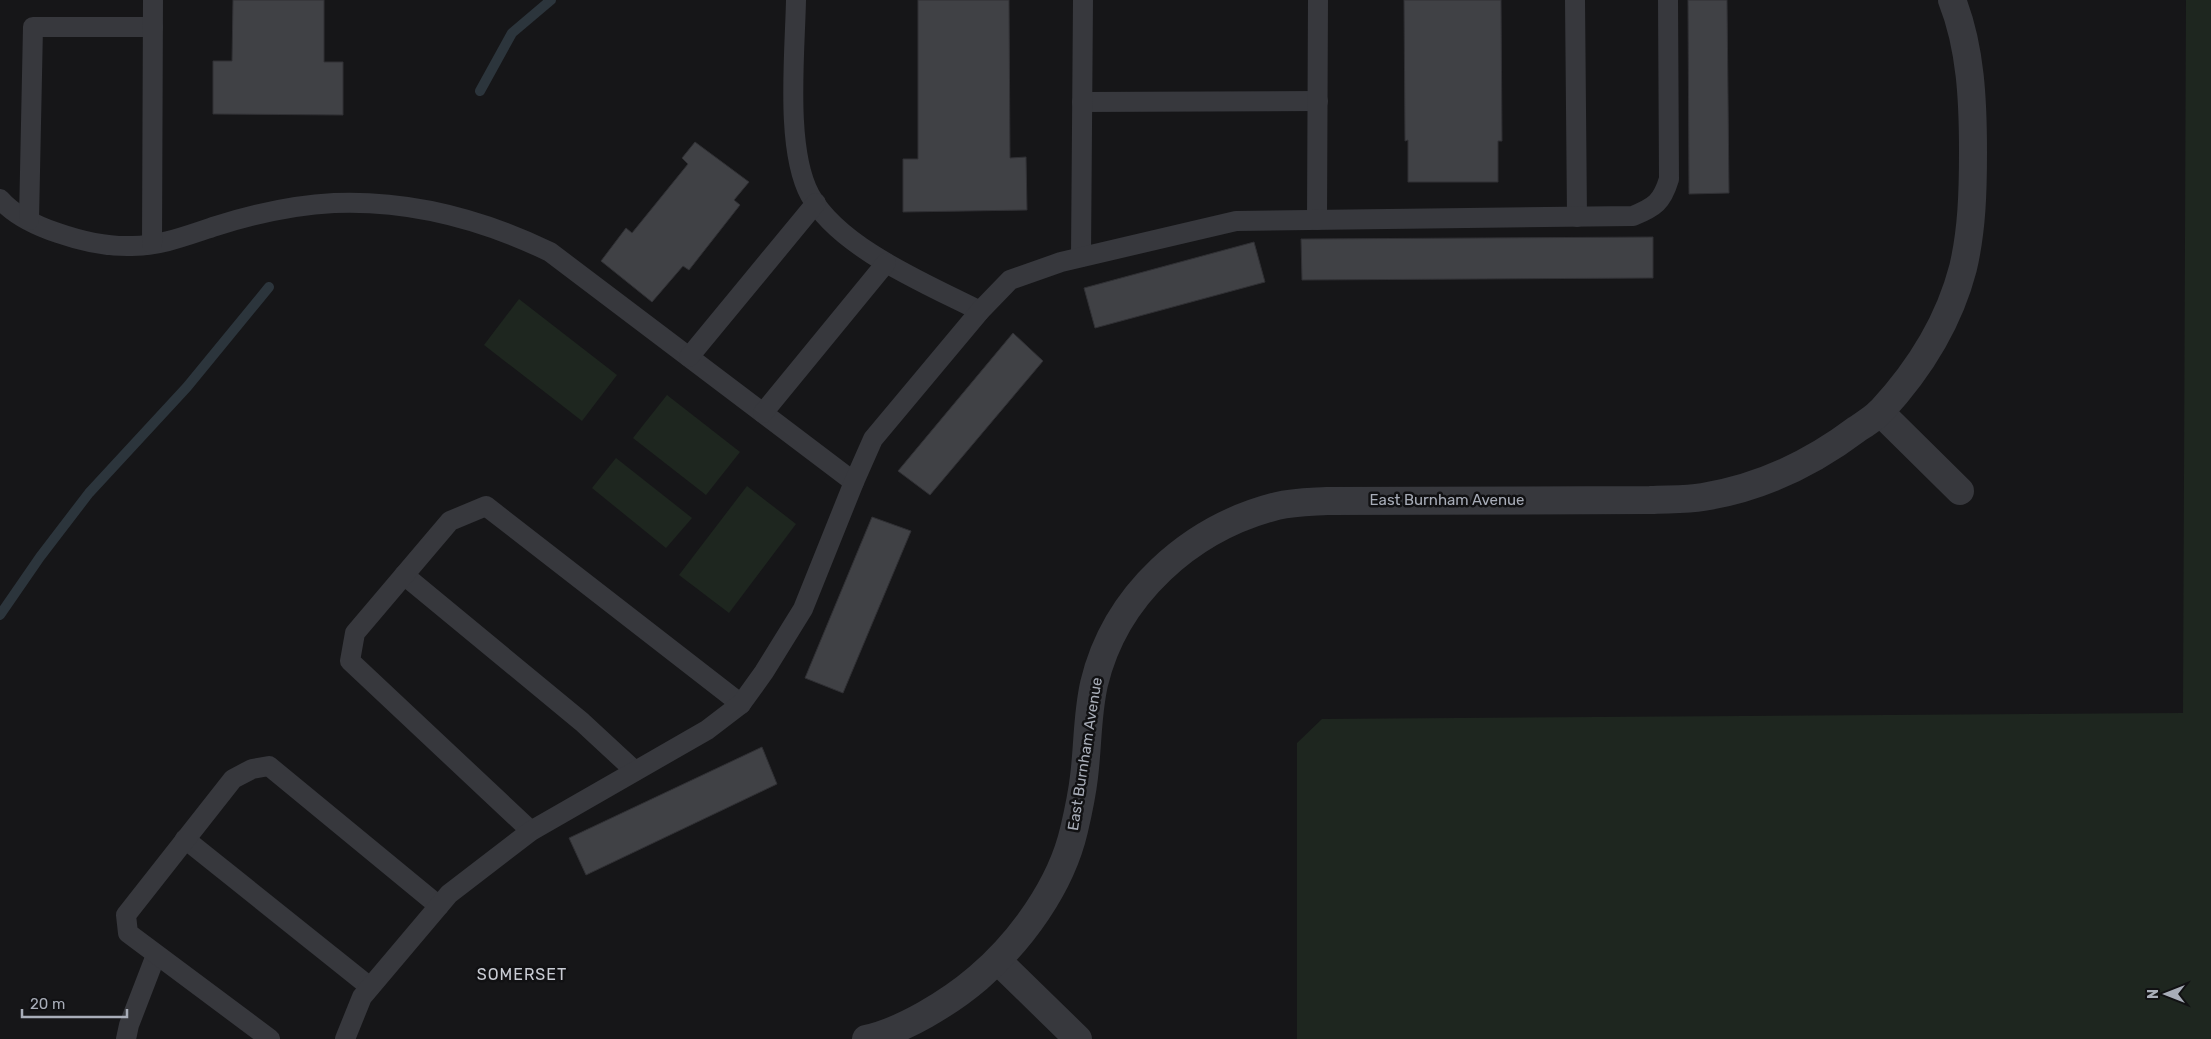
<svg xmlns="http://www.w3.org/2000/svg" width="2211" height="1039" viewBox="0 0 2211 1039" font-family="Rubik,sans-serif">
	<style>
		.green { fill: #1e261f }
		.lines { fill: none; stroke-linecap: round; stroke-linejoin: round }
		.stream { stroke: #2c353c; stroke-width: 10 }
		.building { fill: #404145; stroke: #303034 }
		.lane { stroke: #37383d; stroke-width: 20 }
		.street { stroke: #37383d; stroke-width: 28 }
		.labels { text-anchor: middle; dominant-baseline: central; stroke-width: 5; stroke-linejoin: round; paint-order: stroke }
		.street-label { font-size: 15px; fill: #a8adb8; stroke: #111113 }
		.neighbourhood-label { font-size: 16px; letter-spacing: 1px; fill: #c9ccd4; stroke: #111113 }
	</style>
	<rect width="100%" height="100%" fill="#161618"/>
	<g class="green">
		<polygon points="2186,0 2211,0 2211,1039 1297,1039 1297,743 1322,719 2183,713"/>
		<polygon points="519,299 617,375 582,421 484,345"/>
		<polygon points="667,395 740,452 706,495 633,438"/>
		<polygon points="616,458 692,518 666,548 592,488"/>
		<polygon points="747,486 796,524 729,613 679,575"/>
	</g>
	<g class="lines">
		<g class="stream">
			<polyline points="480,91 512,33 551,0"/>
			<polyline points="0,615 40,557 89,493 187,387 269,287"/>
		</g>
	</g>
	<g class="building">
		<polygon points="233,0 324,0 324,62 343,62 343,115 213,114 213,61 232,61"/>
		<polygon points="918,0 1009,0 1010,158 1026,157 1027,210 903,212 903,159 918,159"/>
		<polygon points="1404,0 1501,0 1502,141 1498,141 1498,182 1408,182 1408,140 1405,141"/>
		<polygon points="1688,0 1727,0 1729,193 1689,194"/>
		<polygon points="695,142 749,182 734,200 740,205 689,270 683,266 652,302 601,261 626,228 632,233 688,164 682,158"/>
		<polygon points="1653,237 1653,278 1302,280 1301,239"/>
		<polygon points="1254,242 1265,282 1095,328 1084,288"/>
		<polygon points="1013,333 1043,361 930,495 898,471"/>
		<polygon points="872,517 911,531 843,693 805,678"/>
		<polygon points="762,747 777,784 586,875 569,838"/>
	</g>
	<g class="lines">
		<g class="lane">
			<path d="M796 0C795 53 785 149 810 195 839 248 927 284 980 311"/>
			<polyline points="1575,0 1577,217"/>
			<polyline points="1082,102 1318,101"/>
			<path d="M0 199C14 215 37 226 58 233 81 241 106 247 132 246 161 246 188 235 216 226 254 214 294 205 334 203 410 200 482 219 550 252L854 482"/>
			<polyline points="29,220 33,27 153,27"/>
			<polyline points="1317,220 1318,0"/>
			<polyline points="152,244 153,0"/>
			<polyline points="1081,257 1083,0"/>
			<polyline points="689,357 816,203"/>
			<polyline points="763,413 886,263"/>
			<polyline points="404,575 582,722 635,771"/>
			<polyline points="531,831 350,661 355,633 450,521 486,506 741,704"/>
			<polyline points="185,839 370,987"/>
			<polyline points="126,1039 129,1025 156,955"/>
			<polyline points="270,1039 128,933 126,915 233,779 252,769 269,766 439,906"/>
			<path d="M345 1039 362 997 449 894 531 831 707 730 741 704 764 672 803 609 854 482 873 439 980 311 1010 280 1061 262 1236 221 1633 216C1655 207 1662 202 1669 179L1668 0"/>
		</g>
		<g class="street">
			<polyline points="1880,412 1960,491"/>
			<polyline points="998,961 1078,1039"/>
			<path d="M866 1039C903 1031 950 1002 978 978 1021 941 1061 886 1074 830 1078 813 1082 794 1084 777 1088 745 1087 715 1094 684 1115 595 1190 528 1277 506 1293 502 1311 502 1327 501L1650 500C1668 499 1686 500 1703 497 1759 488 1812 463 1857 429 1865 424 1874 418 1881 411 1918 371 1949 322 1963 268 1972 230 1973 191 1973 152 1973 102 1971 48 1952 0"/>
		</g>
	</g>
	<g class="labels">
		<g class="street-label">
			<text x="1447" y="500">East Burnham Avenue</text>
			<text transform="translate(1085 754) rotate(-81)">East Burnham Avenue</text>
		</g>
		<g class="neighbourhood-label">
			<text x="522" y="974">SOMERSET</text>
		</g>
	</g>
	<g transform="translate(2166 994) rotate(270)" stroke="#111113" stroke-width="4" paint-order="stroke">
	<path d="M0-4L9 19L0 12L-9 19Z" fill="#a8adb8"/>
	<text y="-8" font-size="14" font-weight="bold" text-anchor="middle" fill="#a8adb8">N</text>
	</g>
	<path d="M22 1009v8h105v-8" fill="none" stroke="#a8adb8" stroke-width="2.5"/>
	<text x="30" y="1009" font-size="15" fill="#a8adb8" stroke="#111113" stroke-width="4" paint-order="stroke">20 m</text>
</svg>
